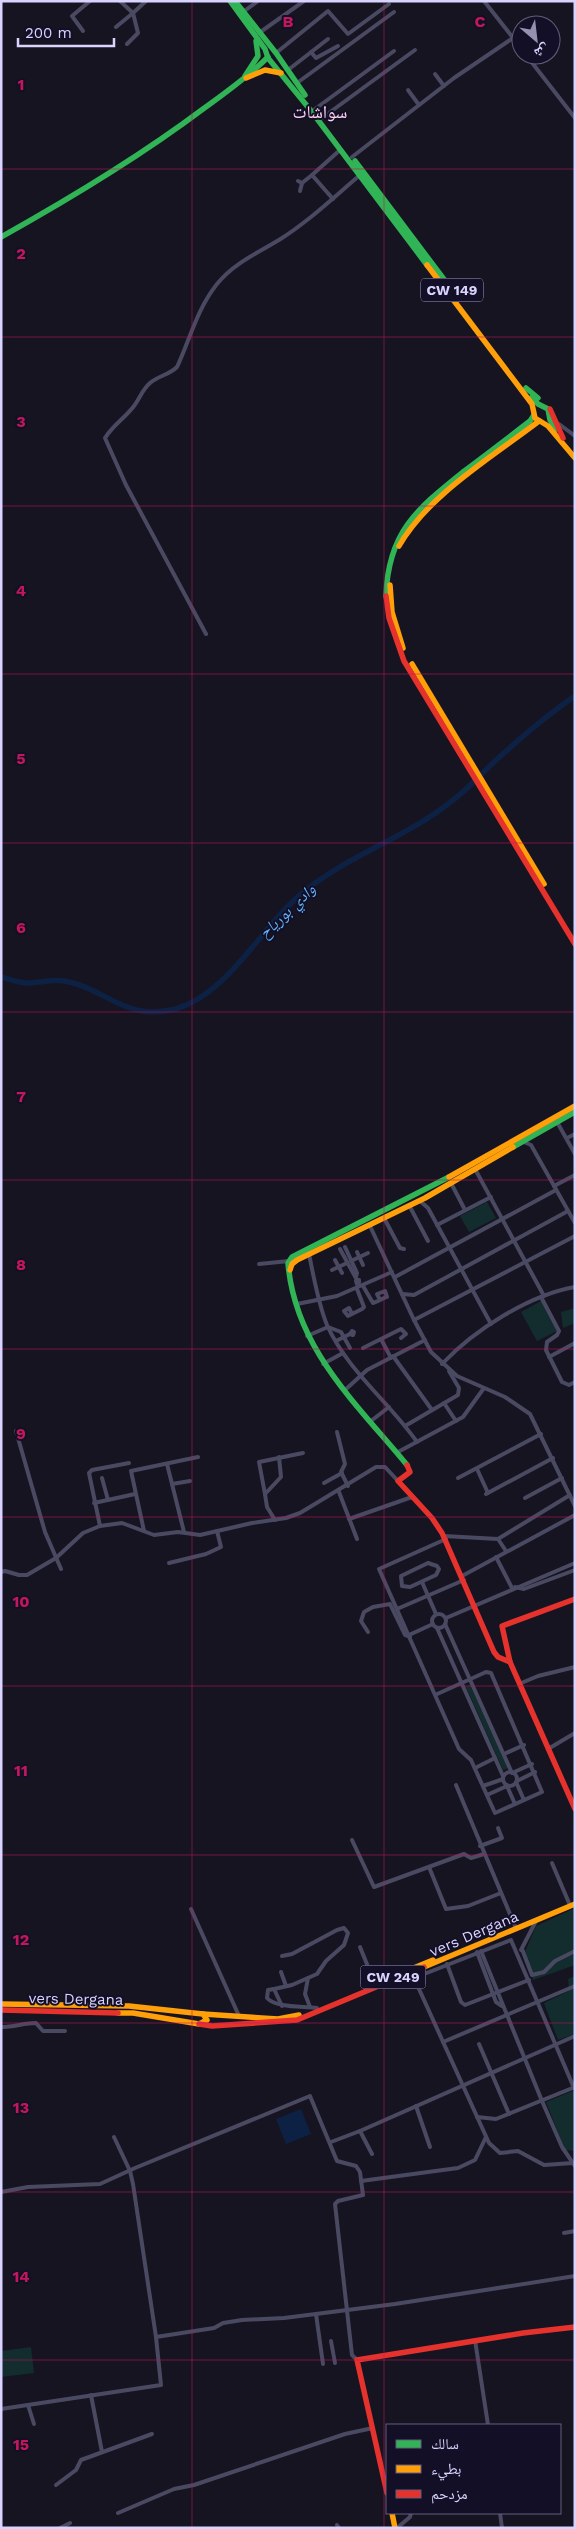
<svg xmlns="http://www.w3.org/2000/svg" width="576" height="2529" viewBox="0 0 576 2529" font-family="'Work Sans','Noto Naskh Arabic',sans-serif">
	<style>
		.green { fill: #132c2d }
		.water { fill: #0d2144 }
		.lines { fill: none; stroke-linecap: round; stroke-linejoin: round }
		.river { stroke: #0d2144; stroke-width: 5.5 }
		.street { stroke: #4a4962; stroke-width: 4 }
		.fast { stroke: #30b455; stroke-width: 5.5 }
		.slow { stroke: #ff9f0a; stroke-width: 5.5 }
		.jam { stroke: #e5322d; stroke-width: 5.5 }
		.grid { fill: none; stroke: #c2185b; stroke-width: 1; stroke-opacity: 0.55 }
		.labels { text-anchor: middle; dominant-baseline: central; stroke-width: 4; stroke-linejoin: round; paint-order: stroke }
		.shield { fill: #130f26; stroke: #9e99be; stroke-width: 1 }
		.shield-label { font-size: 14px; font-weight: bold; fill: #d9d4ff }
		.street-label { font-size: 15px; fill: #d9d4ff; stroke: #130f26 }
		.water-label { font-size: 16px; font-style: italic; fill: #62b6ff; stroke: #130f26 }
		.quarter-label { font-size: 18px; fill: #ffd6f0; stroke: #130f26 }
		.grid-label { font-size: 16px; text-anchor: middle; font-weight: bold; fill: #c2185b; stroke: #130f26; stroke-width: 4; stroke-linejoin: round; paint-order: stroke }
	</style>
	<rect width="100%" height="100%" fill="#161421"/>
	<g class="green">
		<polygon points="487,1202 496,1218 469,1232 460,1216"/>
		<polygon points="541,1301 557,1331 537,1341 521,1312"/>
		<polygon points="575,1308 575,1323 563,1328 561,1312"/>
		<polygon points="470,1685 508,1768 503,1770 466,1687"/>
		<polygon points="575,1908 575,1965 533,1980 525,1952 536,1926"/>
		<polygon points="575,1976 575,2034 558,2040 544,2003 569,1991 568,1979"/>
		<polygon points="575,2090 575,2151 565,2150 546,2102"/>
		<polygon points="31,2347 34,2373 1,2377 1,2351"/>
	</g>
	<polygon class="water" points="301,2109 311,2134 286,2144 276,2119"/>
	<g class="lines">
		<path class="river" d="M1 977C9 979 19 983 27 983 39 983 53 979 65 981 107 989 125 1022 176 1009 229 994 263 923 306 890 350 855 404 838 448 804 465 792 478 777 493 763 519 739 545 716 575 696"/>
		<g class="street">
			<polyline points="484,1 521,48"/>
			<polyline points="243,12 258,1"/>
			<polyline points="116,27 133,13 120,1"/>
			<polyline points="83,31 72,16 90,1"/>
			<polyline points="259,33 304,1"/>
			<polyline points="127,44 138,33 133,13 146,1"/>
			<polyline points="311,52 316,58 338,46"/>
			<polyline points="276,53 328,11 348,34 389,4"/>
			<polyline points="526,55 575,118"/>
			<polyline points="288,70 328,39"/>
			<polyline points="435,74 444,86"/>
			<polyline points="297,83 394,12"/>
			<polyline points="408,90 419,105"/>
			<polyline points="315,109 394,51"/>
			<polyline points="322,118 415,50"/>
			<polyline points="352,157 454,78 513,38"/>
			<polyline points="298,181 302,183 312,175"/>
			<polyline points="300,191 302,183"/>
			<polyline points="333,199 312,175 340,150"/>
			<polyline points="559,424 575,436"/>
			<path d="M206 634 126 485 105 438C113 425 125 418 134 406 140 398 142 390 150 383 158 376 169 375 177 367 190 339 197 309 217 284 233 264 257 253 279 240 309 221 333 198 360 175"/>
			<polyline points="557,1122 575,1154"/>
			<polyline points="567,1138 575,1134"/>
			<polyline points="524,1142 531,1145 575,1223"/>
			<polyline points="475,1169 544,1296"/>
			<polyline points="451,1183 465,1210"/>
			<polyline points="554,1186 575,1175"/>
			<polyline points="420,1201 428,1208 491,1324"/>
			<polyline points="409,1205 428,1241"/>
			<polyline points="384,1218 400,1248 404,1249"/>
			<polyline points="437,1225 491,1197"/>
			<polyline points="370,1226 414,1320 431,1352 457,1376 505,1397 530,1414 575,1506"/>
			<polyline points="345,1247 357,1273 356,1277"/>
			<polyline points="340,1249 357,1280"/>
			<polyline points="357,1252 363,1265"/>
			<path d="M309 1254C314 1278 318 1303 327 1325 347 1370 389 1402 417 1442"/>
			<polyline points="335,1260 342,1273"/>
			<polyline points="351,1261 368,1253"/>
			<polyline points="259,1264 289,1261"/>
			<polyline points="332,1270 347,1263"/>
			<polyline points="395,1277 556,1190"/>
			<polygon points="359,1280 359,1283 357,1284 356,1281"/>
			<path d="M363 1286 373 1303C377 1302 382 1299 386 1297H387L385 1291 377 1294 380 1300"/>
			<polyline points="402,1294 414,1295 568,1211"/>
			<polyline points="541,1297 559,1331 557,1335 547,1342 546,1350 562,1382 569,1385 575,1382"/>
			<polyline points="297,1304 337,1296 392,1272"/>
			<polyline points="352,1314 349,1308 344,1311 348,1316 362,1309 364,1307 357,1289"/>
			<polyline points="414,1320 575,1236"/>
			<polygon points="352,1331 354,1332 353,1335 350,1334"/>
			<polyline points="307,1336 328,1327 341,1332 350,1348"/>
			<polyline points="381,1339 391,1358"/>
			<polyline points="336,1341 350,1334"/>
			<polyline points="363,1348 401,1329 406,1334 401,1338"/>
			<polyline points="393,1356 432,1410"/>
			<polyline points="549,1357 575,1343"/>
			<polyline points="323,1364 343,1353"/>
			<path d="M442 1364C474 1330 529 1295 575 1287"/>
			<polyline points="345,1390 367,1370 425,1340"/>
			<polyline points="444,1403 456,1421"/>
			<polyline points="371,1421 389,1407"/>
			<polyline points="405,1426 458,1395 459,1388 449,1371"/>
			<polyline points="16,1431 45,1532 61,1569"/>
			<polyline points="337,1432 345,1464 341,1472 348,1486"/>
			<polyline points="398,1452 463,1417 484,1388"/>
			<polyline points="167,1464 184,1532"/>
			<polyline points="477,1469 488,1493"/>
			<polyline points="102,1478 108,1500"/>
			<polyline points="458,1478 541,1434"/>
			<polyline points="324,1483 342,1473"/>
			<polyline points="172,1484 190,1481"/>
			<polyline points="339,1492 357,1539"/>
			<polyline points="265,1494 259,1462 303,1453"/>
			<polyline points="486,1494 553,1458"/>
			<polyline points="525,1498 562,1478"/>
			<polyline points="94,1503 135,1494"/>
			<polyline points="349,1519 412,1497"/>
			<polyline points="275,1520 267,1507 265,1494 281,1477 279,1457"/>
			<polyline points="100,1526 89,1473 92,1470 129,1463"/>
			<polyline points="144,1531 131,1471 198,1457"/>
			<polyline points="444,1536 498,1539 570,1495"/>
			<polyline points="498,1539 506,1551"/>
			<polyline points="496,1557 512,1588"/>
			<polyline points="169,1563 206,1554 221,1547 217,1531"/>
			<polygon points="428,1563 437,1566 439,1569 436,1575 410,1587 402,1586 401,1576"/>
			<polyline points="1,1572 5,1571 19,1575 27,1575 56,1558 83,1533 100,1526 122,1523 154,1535 178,1532 200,1535 252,1523 286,1518 300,1513 376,1467 385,1467 398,1481"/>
			<polyline points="462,1576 575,1515"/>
			<polyline points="422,1582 436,1614"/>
			<polyline points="515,1587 524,1589 575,1570"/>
			<polyline points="397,1609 464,1580"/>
			<circle cx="439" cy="1621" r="7"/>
			<polyline points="446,1618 575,1563"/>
			<polyline points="445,1624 512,1773 532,1764"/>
			<polyline points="437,1628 503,1776"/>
			<polyline points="368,1632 361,1621 364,1612 373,1607 390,1604 405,1635 410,1637"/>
			<polyline points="409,1635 433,1624"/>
			<polyline points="519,1684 538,1676 575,1667"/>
			<polyline points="435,1695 486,1672 491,1673 542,1792 495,1813 471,1760 459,1749 379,1569 446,1539"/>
			<polyline points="548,1749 575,1733"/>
			<polyline points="504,1754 524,1745"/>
			<polyline points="475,1768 495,1758"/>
			<circle cx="510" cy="1779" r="7"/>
			<polyline points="517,1781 535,1772"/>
			<polyline points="516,1782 524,1800"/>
			<polyline points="456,1785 515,1926"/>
			<polyline points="483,1786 503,1779"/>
			<polyline points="487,1795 507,1786 515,1804"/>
			<polyline points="352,1840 374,1887 464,1854 471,1858 484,1854"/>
			<polyline points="480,1846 502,1838 498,1828"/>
			<polyline points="552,1863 569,1903"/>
			<polyline points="429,1867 446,1909 468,1906 501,1893"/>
			<polyline points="191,1909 239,2016"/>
			<polyline points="360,1947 375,1984"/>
			<polyline points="522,1949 532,1975 544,1972 555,1961 575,1951"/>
			<polyline points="521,1950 536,1921"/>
			<polyline points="481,1951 542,2101 562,2147 575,2166"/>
			<polyline points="477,1952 496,2002 502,2006"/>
			<polyline points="447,1964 461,2002 465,2005 529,1980"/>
			<polyline points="281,1972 286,1986"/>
			<polyline points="404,1977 414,1978 489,2143 500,2153 518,2151 544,2165 573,2163"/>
			<polyline points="308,1978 305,1994 310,2007"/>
			<polyline points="414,1978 511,1940 574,2088"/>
			<polyline points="274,1989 292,1985 317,1974 326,1961 344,1945 348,1933 344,1928 337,1930 292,1954 282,1956"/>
			<path d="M282 2006 274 1989 268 1990 267 1998C276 2008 303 2006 317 2008"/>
			<path d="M1 2027C14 2027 24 2023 36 2023L43 2031H65"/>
			<polyline points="443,2042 575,1986"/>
			<polyline points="479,2044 509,2114"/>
			<polyline points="416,2106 430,2147"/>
			<polyline points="477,2117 496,2119 575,2087"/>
			<polyline points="331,2142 360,2131"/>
			<polyline points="372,2154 360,2131 575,2036"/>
			<polyline points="361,2181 458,2168 475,2160 486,2137"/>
			<polyline points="1,2192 28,2187 100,2184 135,2168 310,2096 337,2161 356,2166 360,2172 363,2195 338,2201 335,2204 352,2355 357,2360"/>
			<polyline points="564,2233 575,2231"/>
			<polyline points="316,2314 323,2364"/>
			<polyline points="156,2337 214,2328 223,2323 242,2320 284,2318 395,2304 575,2276"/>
			<polyline points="475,2340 488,2425"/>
			<polyline points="331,2341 335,2363"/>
			<polyline points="91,2395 102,2452"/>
			<polyline points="28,2405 34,2424"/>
			<polyline points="1,2409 161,2385 156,2337 133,2184 130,2171 114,2137"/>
			<polyline points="56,2485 76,2470 81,2460 152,2434"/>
			<polyline points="118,2513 174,2489 194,2485 345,2434 373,2428"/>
			<polyline points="500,2513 502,2528"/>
			<polyline points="337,2525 339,2528"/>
			<polyline points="60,2528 70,2523"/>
			<polyline points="397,2528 410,2517 411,2513"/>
		</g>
		<g class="fast">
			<polyline points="230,1 265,49 268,58 312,112 427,265"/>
			<polyline points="235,1 276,53 305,95"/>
			<polyline points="245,76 258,56 256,41"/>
			<polyline points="355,161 449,286"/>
			<path d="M1 237C71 198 139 157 203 109 225 93 248 77 268 57"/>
			<polyline points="526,388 538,398"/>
			<polyline points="532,397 538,404 548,409 550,420 556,429"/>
			<path d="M386 596C388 532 417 509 463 472 486 455 508 438 530 421L534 415"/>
			<polyline points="513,1147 575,1112"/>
			<path d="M407 1465C356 1403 295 1348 288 1263L292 1257 449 1177"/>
		</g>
		<g class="slow">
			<polyline points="246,78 265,70 281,73"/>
			<polyline points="427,265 532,404 535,418 548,426 575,458"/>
			<path d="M399 546C428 495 492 457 539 421"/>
			<polyline points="390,585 392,612 403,648"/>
			<polyline points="412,664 544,884"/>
			<polyline points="449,1177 575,1106"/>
			<polyline points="290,1270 292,1264 297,1260 425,1198 513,1147"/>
			<polyline points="424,1967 575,1904"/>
			<polyline points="382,1981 433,1960"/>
			<polyline points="1,2004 129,2006 203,2014 207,2020 199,2024 133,2013 118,2013"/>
			<polyline points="203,2014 278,2019 299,2015"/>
			<polyline points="392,2513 395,2528"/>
		</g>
		<g class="jam">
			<polyline points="550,409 563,438"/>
			<polyline points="386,596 389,618 404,661 575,944"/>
			<polyline points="407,1465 410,1472 398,1481 432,1518 442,1533 494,1652 498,1657 510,1662"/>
			<polyline points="575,1599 502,1626 510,1662 575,1809"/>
			<polyline points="1,2010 118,2013"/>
			<polyline points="199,2024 212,2026 297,2020 424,1967"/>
			<polyline points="387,2493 357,2360 523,2333 575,2327"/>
		</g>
	</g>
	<path class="grid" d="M192 1V2528M384 1V2528M1 169H575M1 337H575M1 506H575M1 674H575M1 843H575M1 1012H575M1 1180H575M1 1349H575M1 1517H575M1 1686H575M1 1855H575M1 2023H575M1 2192H575M1 2360H575"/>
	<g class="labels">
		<g class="shield">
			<rect x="421" y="278.5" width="62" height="23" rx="4"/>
			<rect x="360.5" y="1965.5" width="65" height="23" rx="4"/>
		</g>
		<g class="shield-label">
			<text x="452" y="290">CW 149</text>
			<text x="393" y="1977">CW 249</text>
		</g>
		<g class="street-label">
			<text transform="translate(474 1934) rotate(-23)">vers Dergana</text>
			<text transform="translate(76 1999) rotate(1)">vers Dergana</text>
		</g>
		<g class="water-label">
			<text transform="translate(287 911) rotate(-44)">وادي بورياح</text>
		</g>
		<g class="quarter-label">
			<text x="320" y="111">سواشات</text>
		</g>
	</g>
	<g class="grid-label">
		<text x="288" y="27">B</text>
		<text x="480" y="27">C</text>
		<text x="21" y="90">1</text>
		<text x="21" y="259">2</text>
		<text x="21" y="427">3</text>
		<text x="21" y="596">4</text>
		<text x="21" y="764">5</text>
		<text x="21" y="933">6</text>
		<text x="21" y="1102">7</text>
		<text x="21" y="1270">8</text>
		<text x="21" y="1439">9</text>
		<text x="21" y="1607">10</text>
		<text x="21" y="1776">11</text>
		<text x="21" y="1945">12</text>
		<text x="21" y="2113">13</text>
		<text x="21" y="2282">14</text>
		<text x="21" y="2450">15</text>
	</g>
	<rect width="576" height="2529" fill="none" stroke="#d9d4ff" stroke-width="5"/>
	<rect x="386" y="2424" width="175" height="90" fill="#130f26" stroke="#625e7d"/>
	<rect x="396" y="2440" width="25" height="8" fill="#30b455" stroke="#625e7d"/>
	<text x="431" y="2449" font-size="15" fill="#d9d4ff">سالك</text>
	<rect x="396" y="2465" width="25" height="8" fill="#ff9f0a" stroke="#625e7d"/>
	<text x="431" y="2474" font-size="15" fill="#d9d4ff">بطيء</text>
	<rect x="396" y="2490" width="25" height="8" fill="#e5322d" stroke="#625e7d"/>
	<text x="431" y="2499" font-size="15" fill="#d9d4ff">مزدحم</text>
	<g transform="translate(536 40) rotate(152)"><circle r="24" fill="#130f26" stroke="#625e7d"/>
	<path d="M0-4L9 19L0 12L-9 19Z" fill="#9591b1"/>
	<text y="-8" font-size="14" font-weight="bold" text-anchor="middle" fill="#d9d4ff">ش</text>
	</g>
	<path d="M18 38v8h96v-8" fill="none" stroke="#d9d4ff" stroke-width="2.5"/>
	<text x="25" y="38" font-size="15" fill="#d9d4ff" stroke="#130f26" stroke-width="4" paint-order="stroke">200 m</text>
</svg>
